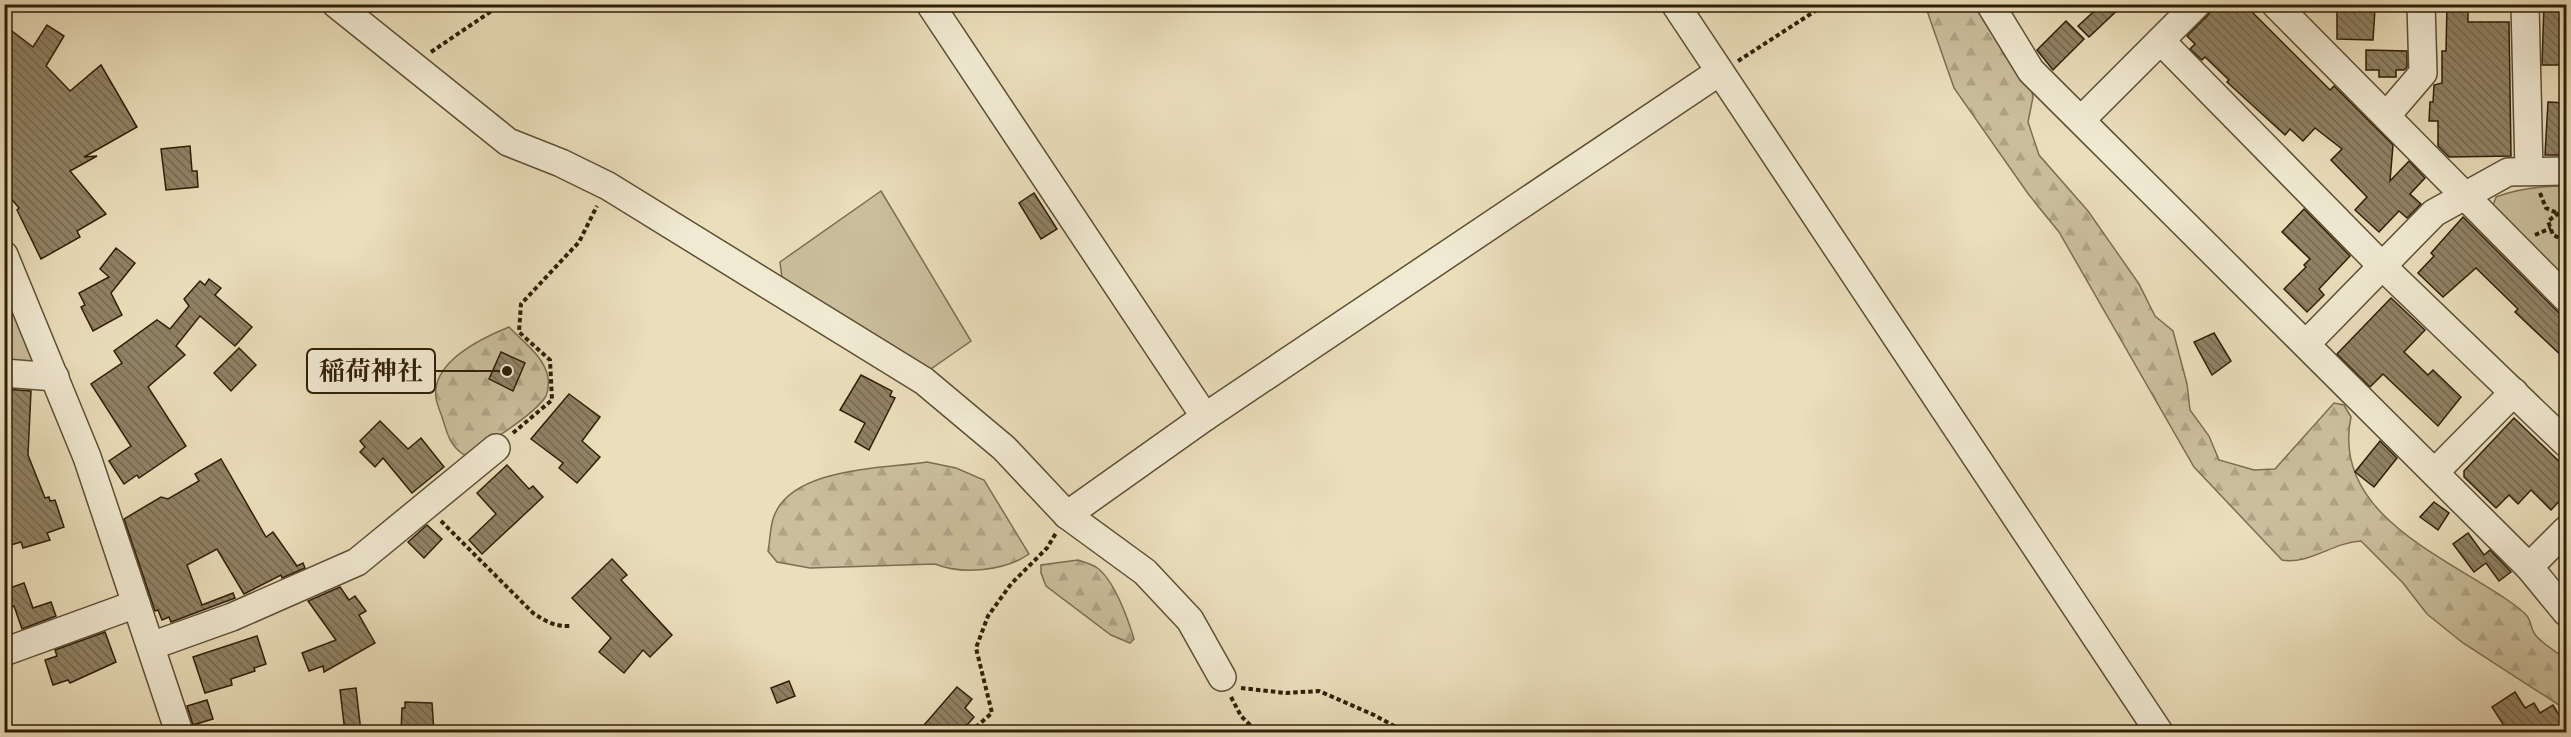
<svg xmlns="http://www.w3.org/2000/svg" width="2571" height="737" viewBox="0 0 2571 737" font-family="Alegreya,'Noto Serif JP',serif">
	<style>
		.green { fill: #cabe9c; stroke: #7c6e52; stroke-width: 1.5 }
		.forest { fill: url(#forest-firs); stroke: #7c6e52; stroke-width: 1.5 }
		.building { fill: url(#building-back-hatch); stroke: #2e1f07; stroke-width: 1.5 }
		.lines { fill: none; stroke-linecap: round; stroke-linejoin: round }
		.minor-casing { stroke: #5d4f34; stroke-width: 30 }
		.path { stroke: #2e1f07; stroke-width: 4; stroke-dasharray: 4.5 3; stroke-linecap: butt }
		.minor { stroke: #f1ead3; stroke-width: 27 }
		.leader { fill: none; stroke: #2e1f07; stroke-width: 2 }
		.callout-dot { fill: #2e1f07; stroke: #f1ead3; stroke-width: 2 }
		.callout { fill: #f1ead3; stroke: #2e1f07; stroke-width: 2 }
		.callout-label { font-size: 26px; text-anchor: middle; font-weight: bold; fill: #2e1f07 }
	</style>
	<defs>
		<pattern id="forest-firs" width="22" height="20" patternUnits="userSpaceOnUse" patternTransform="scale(1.5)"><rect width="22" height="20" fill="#cabe9c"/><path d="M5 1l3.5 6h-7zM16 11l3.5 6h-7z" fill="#aea385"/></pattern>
		<pattern id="building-back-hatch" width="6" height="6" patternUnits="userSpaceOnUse" patternTransform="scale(1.5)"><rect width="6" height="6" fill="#908265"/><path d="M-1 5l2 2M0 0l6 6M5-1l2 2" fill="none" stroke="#766a51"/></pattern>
	</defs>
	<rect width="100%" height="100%" fill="#eadebb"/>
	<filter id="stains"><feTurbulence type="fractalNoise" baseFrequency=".00333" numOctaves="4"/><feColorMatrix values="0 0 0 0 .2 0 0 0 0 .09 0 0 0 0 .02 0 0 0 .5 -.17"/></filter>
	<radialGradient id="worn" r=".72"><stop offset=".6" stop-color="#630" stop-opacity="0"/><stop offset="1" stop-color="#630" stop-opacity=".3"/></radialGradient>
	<g class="green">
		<path d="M2566 186V282L2491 211 2496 197C2519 188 2543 186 2566 186Z"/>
		<polygon points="881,191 971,341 925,373 782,278 780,262"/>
		<polygon points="19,311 43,368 5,370 5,321"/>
	</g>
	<g class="forest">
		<path d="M1925 5H1979L2005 56 2030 81 2033 97 2028 122 2039 155 2088 211 2139 284 2155 316 2173 331 2187 384 2190 410 2209 436 2219 460 2254 470 2275 469 2334 403 2344 405 2351 417C2331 512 2441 555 2506 599 2512 603 2522 610 2527 616 2531 621 2531 628 2534 633 2540 643 2557 652 2566 659V707L2559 705 2463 643 2427 614 2403 583 2361 541C2334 542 2309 565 2282 560L2194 467 2059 232 2029 195 1954 88Z"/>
		<path d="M509 327C523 342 545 357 548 378 549 382 548 392 546 396 536 413 482 449 464 455 450 445 448 436 443 420 441 413 437 405 436 398 431 362 482 338 509 327Z"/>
		<path d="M927 462 956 468 984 480 1029 554C1005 571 962 575 935 564L810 568 777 562 768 551C770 541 770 529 773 519 789 467 883 469 927 462Z"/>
		<path d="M1078 560C1084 562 1091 564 1096 567 1114 579 1128 619 1134 639L1130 643 1111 635 1046 586 1041 573V565Z"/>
	</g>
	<g class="building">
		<polygon points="2102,4 2124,4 2089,37 2078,26"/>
		<polygon points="2214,4 2244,4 2330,90 2334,86 2393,145 2390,181 2409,161 2425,178 2410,194 2421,204 2407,218 2399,211 2379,232 2355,210 2367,197 2331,160 2342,149 2315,128 2303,141 2290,129 2285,135 2227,82 2229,80 2205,57 2202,60 2190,49 2195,44 2187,36 2208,15"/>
		<polygon points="2447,4 2468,4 2468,22 2509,22 2511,156 2449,157 2438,146 2438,121 2429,121 2430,102 2433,102 2434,85 2442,83 2442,51 2446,51"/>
		<polygon points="2544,4 2566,4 2563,65 2542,65"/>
		<polygon points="2337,8 2375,9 2373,40 2337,39"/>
		<polygon points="2066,21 2084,39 2053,70 2037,50"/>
		<polygon points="4,25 33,47 47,25 64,36 46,66 70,91 101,65 137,127 84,157 97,156 70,171 106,214 77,231 80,237 41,259 17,210 19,208 4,190"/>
		<polygon points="2366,50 2407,51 2407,67 2404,70 2396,70 2396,77 2379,77 2379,70 2366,70"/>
		<polygon points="2548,102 2566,103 2566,155 2545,155"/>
		<polygon points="190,146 192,171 197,171 198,187 166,190 161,149"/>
		<polygon points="1034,193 1057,229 1041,239 1019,203"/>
		<polygon points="2304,209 2350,256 2319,289 2324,295 2307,312 2284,289 2306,267 2304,265 2310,259 2282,232"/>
		<polygon points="2463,217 2566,320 2566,360 2515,312 2518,309 2476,268 2443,297 2418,273 2434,256 2431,253"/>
		<polygon points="116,248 135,263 111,293 122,315 93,331 81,307 85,305 79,293 109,277 100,269"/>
		<polygon points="209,279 221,288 215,295 252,327 235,346 200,316 176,346 185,355 148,387 186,446 139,478 137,475 124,484 109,461 131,446 91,384 122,363 114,351 157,320 170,329 189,306 184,299 200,281 205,285"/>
		<polygon points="2391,298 2425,330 2404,352 2428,375 2433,370 2461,397 2438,426 2383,374 2370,387 2337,354"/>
		<polygon points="2214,333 2231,361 2212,375 2194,342"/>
		<polygon points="239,348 256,365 231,391 214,373"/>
		<polygon points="501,352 525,363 513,391 489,379"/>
		<polygon points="861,375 892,391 890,396 895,398 869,450 855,442 865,423 840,410"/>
		<polygon points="4,389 31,391 28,455 45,498 49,497 50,501 55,500 64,527 47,533 50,540 23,548 21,542 4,547"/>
		<polygon points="569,394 600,417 582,441 600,457 577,483 559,468 563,463 531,439"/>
		<polygon points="2514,418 2566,468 2566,494 2551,510 2531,490 2518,504 2509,495 2496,508 2464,477 2464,471"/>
		<polygon points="380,421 408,449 421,438 444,467 412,493 383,458 375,467 360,452 365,447 360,441"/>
		<polygon points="2380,441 2397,458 2374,487 2355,472"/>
		<polygon points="221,459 266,537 273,532 297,566 303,563 305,568 282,578 281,575 244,594 217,549 187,565 202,605 233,593 235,598 171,622 169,617 162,620 158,610 155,611 124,519 161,497 168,499 199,481 195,474"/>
		<polygon points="507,465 529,489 533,486 543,497 482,554 469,540 496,514 477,493"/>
		<polygon points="2434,502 2449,513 2438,530 2420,517"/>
		<polygon points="427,525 442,539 424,558 408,542"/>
		<polygon points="2468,533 2484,555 2490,550 2511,572 2499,581 2486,563 2474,572 2453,544"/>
		<polygon points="612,559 627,575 621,580 672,635 650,657 643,650 624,673 599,652 611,638 572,598"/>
		<polygon points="24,583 33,608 51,602 56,616 22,629 14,606 4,610 4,590"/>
		<polygon points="340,587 349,600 355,596 366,611 359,615 375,643 324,672 323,666 309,671 302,653 336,640 308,601"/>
		<polygon points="105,632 116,662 70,683 68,680 53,685 45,660 57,656 55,650"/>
		<polygon points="257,636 266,664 254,668 255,671 231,679 232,685 205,693 193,657"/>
		<polygon points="789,681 795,696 777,703 771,688"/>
		<polygon points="957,687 972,699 965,708 974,717 961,732 918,732"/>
		<polygon points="356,688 361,732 345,732 340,690"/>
		<polygon points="2515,692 2525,708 2534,703 2540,713 2553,705 2565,725 2554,732 2508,732 2492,707"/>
		<polygon points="207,700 213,719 193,725 187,706"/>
		<polygon points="405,702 432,703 434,732 401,732 402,708 405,708"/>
	</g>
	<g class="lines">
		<defs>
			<g id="minor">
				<polyline points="336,4 508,142 561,163 608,186 924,381 1004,448 1067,515 1145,572 1190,620 1222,677"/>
				<polyline points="930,4 1205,417"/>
				<polyline points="1675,4 2159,732"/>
				<polyline points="1990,4 2031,71 2529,567 2566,530"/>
				<polyline points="2275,4 2566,298"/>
				<polyline points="2525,4 2529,171"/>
				<polyline points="2161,41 2381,265 2566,443"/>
				<polyline points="2387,115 2423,73 2421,4"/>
				<polyline points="2082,119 2197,4"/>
				<polyline points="4,255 87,457 179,732"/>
				<polyline points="2306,344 2434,213 2508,172 2566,171"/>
				<polyline points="4,373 55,377"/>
				<polyline points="2435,472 2514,392"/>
				<polyline points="1067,515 1205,417 1719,72"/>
				<polyline points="2529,567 2566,612"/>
				<polyline points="151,646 232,617 357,562 496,448"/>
				<polyline points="4,652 136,604"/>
			</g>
		</defs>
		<use href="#minor" class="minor-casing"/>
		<g class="path">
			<polyline points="431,52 502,4"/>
			<polyline points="1738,61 1826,4"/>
			<polyline points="2540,193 2546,208 2566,217"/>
			<polyline points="2559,213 2548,221 2553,235 2566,241"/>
			<polyline points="2535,235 2551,228"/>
			<polyline points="2564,242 2566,253"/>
			<polyline points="513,433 552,400 550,360 519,332 521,304 579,242 597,206"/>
			<path d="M441 521 533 613C545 621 555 627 571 626"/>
			<polyline points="1241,688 1286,693 1319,691 1374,715 1405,732"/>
			<polyline points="1231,697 1241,716 1257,732"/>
			<polyline points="970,732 992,713 976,648 988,616 1011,584 1047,548 1056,533"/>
		</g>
		<use href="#minor" class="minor"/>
	</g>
	<path class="leader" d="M507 371L435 371"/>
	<circle class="callout-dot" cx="507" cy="371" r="6"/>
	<rect class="callout" x="307" y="349" width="128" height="44" rx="6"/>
	<g class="callout-label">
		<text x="371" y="380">稲荷神社</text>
	</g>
	<rect width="2571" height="737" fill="none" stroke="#eadebb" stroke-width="24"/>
	<rect x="6" y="6" width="2559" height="725" fill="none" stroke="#2e1f07" stroke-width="3"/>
	<rect x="12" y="12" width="2547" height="713" fill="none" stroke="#2e1f07" stroke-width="1.5"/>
	<rect width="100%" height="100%" filter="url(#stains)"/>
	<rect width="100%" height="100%" fill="url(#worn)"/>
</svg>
